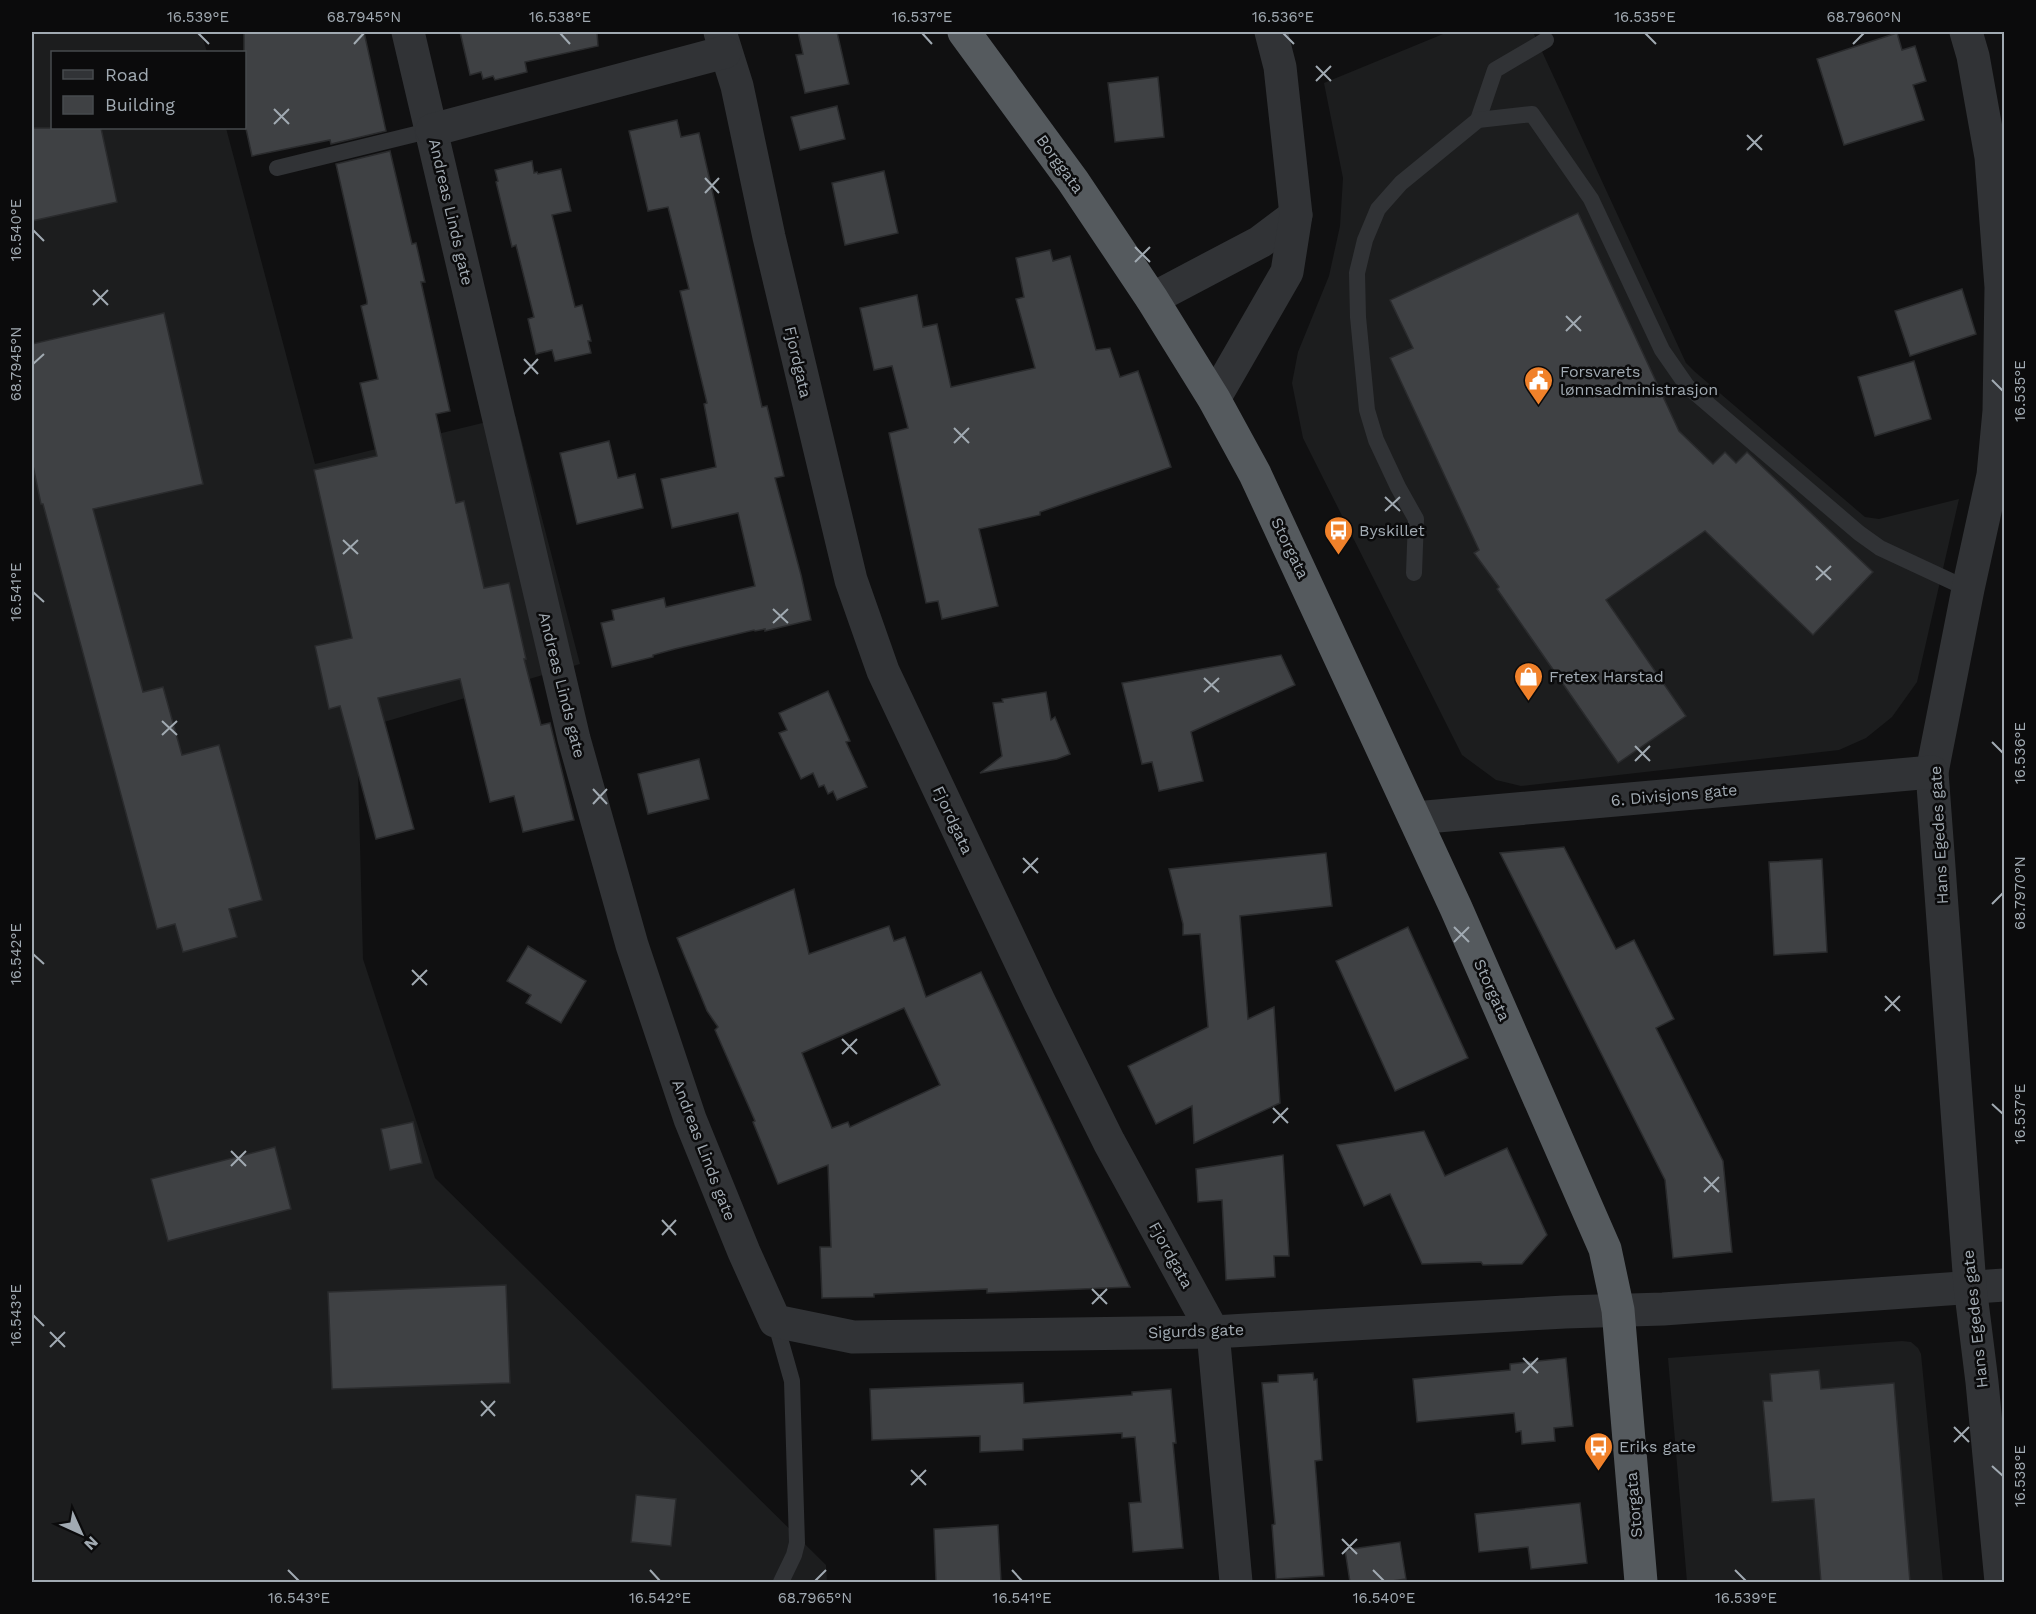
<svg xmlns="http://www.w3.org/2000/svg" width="2036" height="1614" viewBox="0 0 2036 1614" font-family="'Work Sans',sans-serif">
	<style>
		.built { fill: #1c1d1e }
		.building { fill: #3f4144; stroke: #2a2b2d; stroke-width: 1.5; fill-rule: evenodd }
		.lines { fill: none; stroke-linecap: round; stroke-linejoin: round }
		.service { stroke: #313336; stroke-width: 16 }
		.minor { stroke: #313336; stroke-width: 33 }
		.tertiary { stroke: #313336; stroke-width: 33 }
		.trunk { stroke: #555a5e; stroke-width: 33 }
		.ticks { fill: none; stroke: #a1aab2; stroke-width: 2 }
		.labels { text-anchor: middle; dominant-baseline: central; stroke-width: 5; stroke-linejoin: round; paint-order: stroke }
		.street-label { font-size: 16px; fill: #a1aab2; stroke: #0b0b0c }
		.poi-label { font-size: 16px; fill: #a1aab2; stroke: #0b0b0c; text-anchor: start }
		.neatline { fill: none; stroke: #a1aab2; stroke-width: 2 }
		.ticks-label { font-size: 15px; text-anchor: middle; fill: #a1aab2 }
	</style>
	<rect width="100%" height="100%" fill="#101011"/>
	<g class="built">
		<polygon points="32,32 201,32 207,52 52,52 52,128 226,128 315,464 515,415 580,664 357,730 363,959 435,1178 826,1565 827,1582 32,1582"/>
		<polygon points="1448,32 1533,32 1686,363 1694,371 1865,517 1879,519 1959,499 1917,682 1892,717 1866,738 1839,750 1521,786 1496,780 1462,755 1303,438 1292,383 1298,352 1329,276 1340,226 1343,178 1324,83"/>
		<polygon points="1902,1341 1911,1342 1918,1348 1921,1354 1943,1582 1687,1582 1668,1358"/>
	</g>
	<g class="building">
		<polygon points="244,32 364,32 386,131 331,144 330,140 252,156 244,120"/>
		<polygon points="460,32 597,32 598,46 525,62 527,72 495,80 493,76 483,79 481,72 470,75"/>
		<polygon points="798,32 837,32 849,84 805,93 796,55 803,54"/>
		<polygon points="1897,33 1902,50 1915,46 1926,81 1913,85 1924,120 1844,145 1817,59"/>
		<polygon points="1158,77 1164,137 1115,142 1108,83"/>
		<polygon points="837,106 845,139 800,150 791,117"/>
		<polygon points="677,120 681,137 699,133 762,407 767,406 784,476 775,478 801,575 811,620 765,631 765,629 755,631 754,630 675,649 653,655 653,657 612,667 601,623 614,620 612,610 664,598 666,607 755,586 738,513 672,528 661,479 716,467 704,404 707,403 680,291 689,289 668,207 648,211 629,131"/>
		<polygon points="32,128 101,128 117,202 32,221"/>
		<polygon points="390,151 412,244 416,243 425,282 421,282 450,411 436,414 456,503 464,501 484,588 509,583 526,659 524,659 541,725 550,723 574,820 523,832 514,796 490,802 460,679 378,698 414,829 376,839 340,706 329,709 315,646 352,638 314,470 377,456 360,383 378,379 361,306 367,304 367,301 336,164"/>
		<polygon points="532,161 534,173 537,172 538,174 561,169 571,211 552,215 575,307 582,305 591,341 588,341 591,353 555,361 552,350 536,354 528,319 534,317 516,245 512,247 496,182 498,181 495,170"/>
		<polygon points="884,171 898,233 845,245 832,183"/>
		<polygon points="1578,213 1679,431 1713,464 1725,452 1736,463 1747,452 1873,572 1813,635 1705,531 1606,600 1686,716 1618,763 1497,589 1499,587 1474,553 1479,550 1390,358 1413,348 1390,300"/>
		<polygon points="1050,250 1053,261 1070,256 1096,350 1110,348 1120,377 1138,371 1171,467 1040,512 1040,515 979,529 998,606 942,619 938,601 926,603 889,433 908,428 892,366 874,370 860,308 917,295 923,327 937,324 951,387 1035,368 1016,299 1024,297 1016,258"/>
		<polygon points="1962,289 1976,334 1910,356 1895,311"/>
		<polygon points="164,313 203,484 93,509 143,692 163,687 182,755 219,745 262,900 229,909 237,937 183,952 175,924 157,929 43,504 41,504 32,461 32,344"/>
		<polygon points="1914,361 1931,419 1875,436 1858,377"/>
		<polygon points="609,441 618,478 635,474 643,508 577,524 560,453"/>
		<polygon points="1281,655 1295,685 1191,732 1203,781 1159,791 1152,762 1142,764 1122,683"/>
		<polygon points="828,691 850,741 846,742 867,787 837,800 833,791 828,794 824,785 819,787 813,773 801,779 779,733 787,730 779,713"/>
		<polygon points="1046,692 1051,720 1055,717 1070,754 1057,759 980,773 1002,756 993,703 1003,702 1002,699"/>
		<polygon points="699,759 709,799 648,814 638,774"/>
		<polygon points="1564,847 1616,949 1634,940 1674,1019 1656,1028 1723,1161 1732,1252 1673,1258 1665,1180 1500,853"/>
		<polygon points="1326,853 1332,906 1240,916 1248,1019 1274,1007 1280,1103 1194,1143 1192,1106 1156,1124 1128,1066 1208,1027 1200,934 1183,935 1183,924 1169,869"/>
		<polygon points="1822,859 1827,952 1774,955 1769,862"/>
		<path d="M794 889 809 954 889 926 894 941 905 937 926 997 981 972 1130 1287 987 1293V1289L874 1294V1297L822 1298 820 1247H831L828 1165 778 1184 753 1122 755 1121 715 1030 718 1027 707 1011 677 938ZM904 1008 940 1085 850 1127 848 1122 832 1128 802 1053Z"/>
		<polygon points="1408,927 1468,1058 1395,1091 1336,961"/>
		<polygon points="528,946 586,981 561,1023 526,1003 531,995 507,981"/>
		<polygon points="413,1122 422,1163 390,1170 381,1129"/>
		<polygon points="1424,1131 1445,1176 1507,1148 1547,1235 1522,1264 1483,1265 1481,1262 1422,1264 1390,1194 1364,1206 1337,1145"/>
		<polygon points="275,1147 291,1209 168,1241 151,1179"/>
		<polygon points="1283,1155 1289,1256 1274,1256 1275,1277 1226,1280 1222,1200 1198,1202 1196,1169"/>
		<polygon points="506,1285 510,1383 332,1389 328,1292"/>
		<polygon points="1566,1358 1573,1426 1554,1428 1555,1441 1522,1444 1521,1431 1516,1432 1514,1413 1417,1422 1413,1379 1510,1370 1510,1364"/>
		<polygon points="1819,1370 1821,1389 1894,1383 1910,1582 1821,1582 1814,1499 1772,1502 1763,1401 1772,1401 1770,1374"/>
		<polygon points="1313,1373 1314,1380 1317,1379 1322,1460 1315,1461 1324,1576 1276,1579 1272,1525 1275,1524 1262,1383 1278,1382 1278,1375"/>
		<polygon points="1023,1383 1024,1403 1132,1395 1132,1392 1171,1389 1176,1443 1173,1443 1183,1548 1133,1552 1129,1503 1141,1502 1135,1437 1122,1438 1122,1433 1023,1439 1023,1450 980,1452 980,1436 872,1440 870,1389"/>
		<polygon points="636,1495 676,1499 671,1546 631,1542"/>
		<polygon points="1580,1503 1587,1563 1531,1569 1528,1547 1479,1552 1475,1514"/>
		<polygon points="998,1525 1001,1582 936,1582 934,1529"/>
		<polygon points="1400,1542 1406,1579 1385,1582 1350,1582 1345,1550"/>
	</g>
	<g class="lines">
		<g class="service">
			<polyline points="1478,120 1495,70 1546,40"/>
			<polyline points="277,168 432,130"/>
			<polyline points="1414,573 1416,519 1398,487 1376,440 1367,410 1358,317 1357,273 1365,240 1378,209 1401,183 1478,120 1532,114 1591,199 1662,350 1687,386 1859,533 1880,548 1968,589"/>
			<polyline points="775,1321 792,1381 797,1543 794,1555 781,1582"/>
		</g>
		<g class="minor">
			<polyline points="408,32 574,739 632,945 690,1119 744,1252 775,1321 853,1337 1213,1332 1565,1312 1663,1309 2004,1285"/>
			<polyline points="720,32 737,86 769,237 851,580 883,671 1039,1001 1109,1142 1213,1332 1236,1582"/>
			<polyline points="1966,32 1973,56 1991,157 2001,287 1999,411 1993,475 1968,589 1932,772 1970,1286 1982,1382 2001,1582"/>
			<polyline points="432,130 725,52"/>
			<polyline points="1415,818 1932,772"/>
		</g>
		<g class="tertiary">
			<polyline points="1152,299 1260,242 1296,215"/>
			<polyline points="1214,399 1287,272 1296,215 1280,67 1271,32"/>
		</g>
		<polyline class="trunk" points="964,32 1073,181 1152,299 1214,399 1255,474 1456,908 1605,1249 1618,1310 1641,1582"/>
	</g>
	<path class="ticks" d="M198 33 209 44M560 33 570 44M922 33 932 44M1283 33 1294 44M1645 33 1656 44M354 44 364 33M1853 44 1864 33M1316 66 1331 81M1316 81 1331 66M274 109 289 124M274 124 289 109M1747 135 1762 150M1747 150 1762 135M705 178 719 193M705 193 719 178M33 230 44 241M1135 247 1150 262M1135 262 1150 247M93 290 108 305M93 305 108 290M1566 316 1581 331M1566 331 1581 316M524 359 538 374M33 364 44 354M524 374 538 359M1992 380 2003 391M954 428 969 443M954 443 969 428M1385 497 1400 511M1385 511 1400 497M343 540 358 554M343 554 358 540M1816 566 1831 580M1816 580 1831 566M33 592 44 602M773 609 788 623M773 623 788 609M1204 678 1219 692M1204 692 1219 678M162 721 177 735M162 735 177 721M1992 742 2003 753M1635 746 1650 761M1635 761 1650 746M593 789 607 804M593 804 607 789M1023 858 1038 873M1023 873 1038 858M1992 904 2003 893M1454 927 1469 942M1454 942 1469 927M33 954 44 964M412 970 427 985M412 985 427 970M1885 996 1900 1011M1885 1011 1900 996M842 1039 857 1054M842 1054 857 1039M1992 1104 2003 1114M1273 1108 1288 1123M1273 1123 1288 1108M231 1151 246 1166M231 1166 246 1151M1704 1177 1719 1192M1704 1192 1719 1177M662 1220 676 1235M662 1235 676 1220M1092 1289 1107 1304M1092 1304 1107 1289M33 1315 44 1326M50 1332 65 1347M50 1347 65 1332M1523 1358 1538 1373M1523 1373 1538 1358M481 1401 495 1416M481 1416 495 1401M1954 1427 1969 1442M1954 1442 1969 1427M1992 1466 2003 1476M911 1470 926 1485M911 1485 926 1470M1342 1539 1357 1554M1342 1554 1357 1539M288 1570 299 1581M650 1570 660 1581M1012 1570 1022 1581M1373 1570 1384 1581M1735 1570 1746 1581M815 1581 826 1570"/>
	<defs>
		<symbol id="civic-pin" viewBox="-11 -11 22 30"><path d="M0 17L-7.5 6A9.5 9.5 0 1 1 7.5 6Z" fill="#f0812a" stroke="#0b0b0c"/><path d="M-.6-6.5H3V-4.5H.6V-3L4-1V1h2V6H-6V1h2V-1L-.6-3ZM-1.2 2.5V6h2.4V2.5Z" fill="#fff"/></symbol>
		<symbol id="bus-pin" viewBox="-11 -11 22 30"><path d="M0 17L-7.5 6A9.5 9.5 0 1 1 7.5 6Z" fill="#f0812a" stroke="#0b0b0c"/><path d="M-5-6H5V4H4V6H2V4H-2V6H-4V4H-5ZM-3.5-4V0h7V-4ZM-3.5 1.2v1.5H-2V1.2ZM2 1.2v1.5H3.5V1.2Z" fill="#fff"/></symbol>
		<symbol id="shop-pin" viewBox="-11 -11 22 30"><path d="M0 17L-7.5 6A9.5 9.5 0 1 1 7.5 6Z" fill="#f0812a" stroke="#0b0b0c"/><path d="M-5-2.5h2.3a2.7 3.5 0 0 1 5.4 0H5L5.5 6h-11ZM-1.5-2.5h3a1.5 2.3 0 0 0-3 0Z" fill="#fff"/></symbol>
	</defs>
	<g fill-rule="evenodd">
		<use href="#civic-pin" x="1522" y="364" width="33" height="45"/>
		<use href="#bus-pin" x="1322" y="514" width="33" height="45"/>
		<use href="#shop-pin" x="1512" y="660" width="33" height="45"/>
		<use href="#bus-pin" x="1582" y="1430" width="33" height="45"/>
	</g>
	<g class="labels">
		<g class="street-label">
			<text transform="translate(1060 164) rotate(54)">Borggata</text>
			<text transform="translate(451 212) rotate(77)">Andreas Linds gate</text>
			<text transform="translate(798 362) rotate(77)">Fjordgata</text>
			<text transform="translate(1290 548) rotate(64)">Storgata</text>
			<text transform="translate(562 685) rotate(76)">Andreas Linds gate</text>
			<text transform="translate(1674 795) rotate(-5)">6. Divisjons gate</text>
			<text transform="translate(953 820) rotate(65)">Fjordgata</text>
			<text transform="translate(1939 835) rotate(-93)">Hans Egedes gate</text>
			<text transform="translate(1492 990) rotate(66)">Storgata</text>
			<text transform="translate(704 1150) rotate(69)">Andreas Linds gate</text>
			<text transform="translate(1171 1255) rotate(61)">Fjordgata</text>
			<text transform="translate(1975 1319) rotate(-96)">Hans Egedes gate</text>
			<text transform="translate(1196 1331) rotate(-2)">Sigurds gate</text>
			<text transform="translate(1634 1505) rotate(-95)">Storgata</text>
		</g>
		<g class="poi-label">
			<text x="1560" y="371">Forsvarets<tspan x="1560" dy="18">lønnsadministrasjon</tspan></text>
			<text x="1359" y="530">Byskillet</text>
			<text x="1549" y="676">Fretex Harstad</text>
			<text x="1619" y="1446">Eriks gate</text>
		</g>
	</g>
	<rect width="2036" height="1614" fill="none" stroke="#0b0b0c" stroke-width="66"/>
	<rect x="51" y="51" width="195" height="78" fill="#0b0b0c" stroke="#474b4e" stroke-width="1.5"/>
	<rect x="63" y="70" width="30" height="9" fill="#313336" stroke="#474b4e" stroke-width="1.5"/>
	<text x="105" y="81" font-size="18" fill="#a1aab2">Road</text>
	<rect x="63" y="96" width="30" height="18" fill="#3f4144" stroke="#474b4e" stroke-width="1.5"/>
	<text x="105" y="111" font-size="18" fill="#a1aab2">Building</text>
	<g transform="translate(81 1533) rotate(135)" stroke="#0b0b0c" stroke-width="4.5" paint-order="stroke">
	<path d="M0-4.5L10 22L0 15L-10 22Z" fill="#a1aab2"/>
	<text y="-9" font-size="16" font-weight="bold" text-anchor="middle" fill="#a1aab2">N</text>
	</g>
	<rect x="33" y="33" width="1970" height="1548" class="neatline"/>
	<g class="ticks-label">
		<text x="198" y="22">16.539°E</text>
		<text x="364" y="22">68.7945°N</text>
		<text x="560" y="22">16.538°E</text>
		<text x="922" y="22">16.537°E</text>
		<text x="1283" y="22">16.536°E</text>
		<text x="1645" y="22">16.535°E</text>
		<text x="1864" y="22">68.7960°N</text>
		<text transform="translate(16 230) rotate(-90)" y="5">16.540°E</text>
		<text transform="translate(16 364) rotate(-90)" y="5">68.7945°N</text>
		<text transform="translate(2020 391) rotate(-90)" y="5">16.535°E</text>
		<text transform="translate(16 592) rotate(-90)" y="5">16.541°E</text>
		<text transform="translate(2020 753) rotate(-90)" y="5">16.536°E</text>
		<text transform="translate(2020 893) rotate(-90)" y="5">68.7970°N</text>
		<text transform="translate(16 954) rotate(-90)" y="5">16.542°E</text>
		<text transform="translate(2020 1114) rotate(-90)" y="5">16.537°E</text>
		<text transform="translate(16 1315) rotate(-90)" y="5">16.543°E</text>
		<text transform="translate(2020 1476) rotate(-90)" y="5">16.538°E</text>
		<text x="299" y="1603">16.543°E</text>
		<text x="660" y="1603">16.542°E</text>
		<text x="815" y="1603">68.7965°N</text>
		<text x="1022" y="1603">16.541°E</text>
		<text x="1384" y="1603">16.540°E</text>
		<text x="1746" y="1603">16.539°E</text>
	</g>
</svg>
